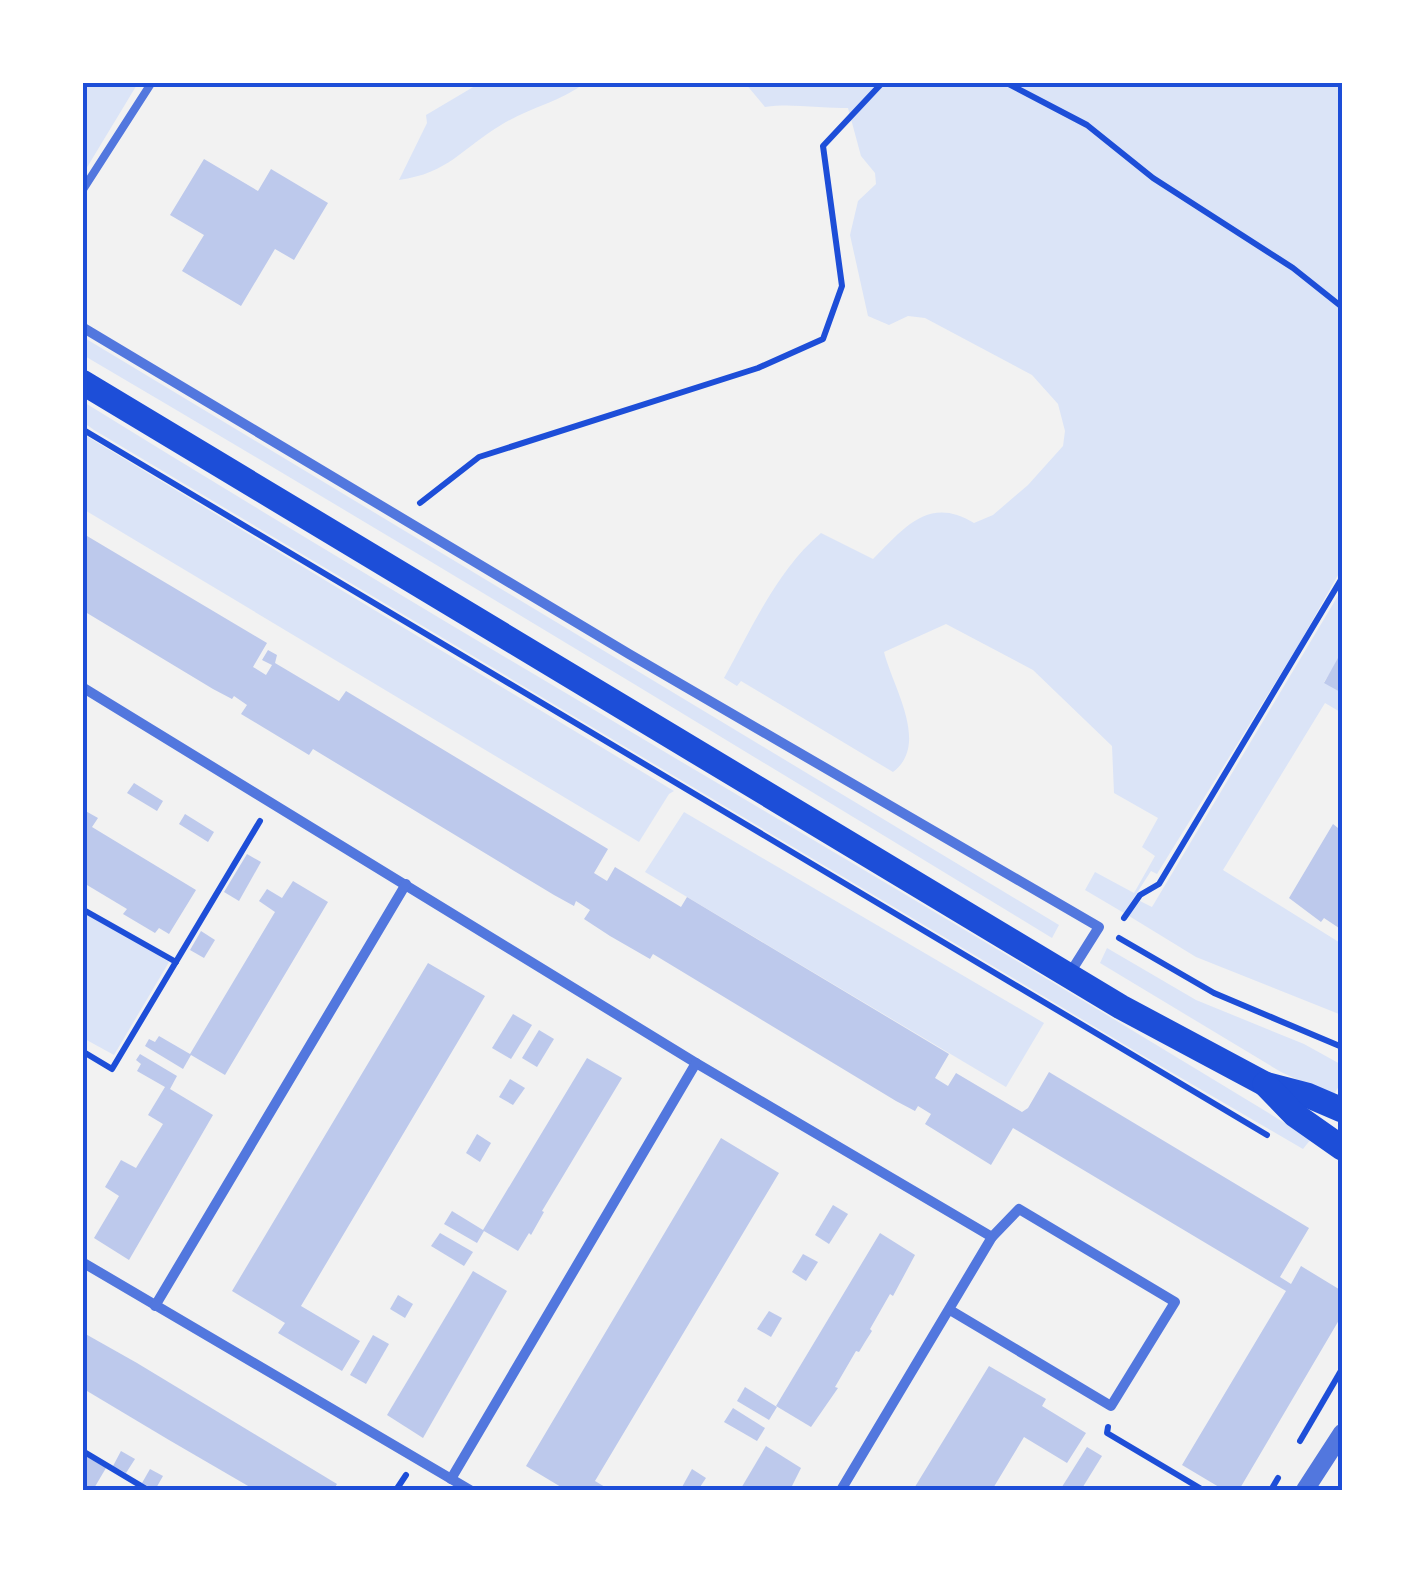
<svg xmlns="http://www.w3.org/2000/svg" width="1425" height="1573" viewBox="0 0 1425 1573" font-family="'Titillium Web',sans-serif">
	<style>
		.green { fill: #dbe4f7 }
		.building { fill: #bdc9ec }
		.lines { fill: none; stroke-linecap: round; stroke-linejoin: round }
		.path { stroke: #1d4ed8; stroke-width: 6 }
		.service { stroke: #5277de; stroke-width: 8 }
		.minor { stroke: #5277de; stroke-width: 10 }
		.tertiary { stroke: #5277de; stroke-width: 18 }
		.primary { stroke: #1d4ed8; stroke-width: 25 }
		.neatline { fill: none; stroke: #1d4ed8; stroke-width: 4 }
	</style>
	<rect width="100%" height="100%" fill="#f2f2f2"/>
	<g class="green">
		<polygon points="83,82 138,83 83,174 82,83"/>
		<path d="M480 83H585C560 102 528 108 501 125 461 149 449 173 399 180L427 123 426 115Z"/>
		<path d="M745 83H1342V568L1299 644 1157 874 1151 871 1124 913 1085 890 1095 872 1134 893 1155 856 1142 847 1158 818 1114 793 1112 746 1033 670 946 624 884 652C893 688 930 744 893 772L741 681 737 686 724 678C752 628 777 570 821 533L873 559C904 528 929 495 974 523L993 515 1028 485 1063 446 1065 431 1058 404 1032 375 925 318 908 316 889 325 868 316 850 235 858 201 876 184 875 173 861 156 848 108C820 109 794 103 765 107Z"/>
		<path d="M83 337 1059 925 1052 938C730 742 408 546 83 355Z"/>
		<path d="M82 401C489 653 904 889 1311 1139L1303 1149 1147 1058 94 430 83 422Z"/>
		<polygon points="83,434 674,791 669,794 639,842 83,509"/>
		<polygon points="1342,589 1342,655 1324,682 1342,693 1342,713 1325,703 1223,870 1342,944 1342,1012 1339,1014 1196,957 1129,916 1140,901 1152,907"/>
		<polygon points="684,812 1044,1023 1006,1087 645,872"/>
		<polygon points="82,909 169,962 114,1055 83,1038"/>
		<polygon points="1107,948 1196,1000 1304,1044 1342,1065 1342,1081 1333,1096 1281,1072 1100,963"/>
	</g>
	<g class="building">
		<polygon points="204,159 258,191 271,169 328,203 294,260 275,249 241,306 182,271 204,235 170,215"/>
		<polygon points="82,533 267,643 253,667 266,675 272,665 262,660 268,650 277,655 275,663 339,701 346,691 608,849 594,873 607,881 615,867 681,907 687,897 949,1054 935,1078 948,1086 956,1073 1022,1112 1028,1108 1049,1072 1309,1228 1280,1277 1291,1284 1301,1266 1342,1291 1342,1315 1239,1490 1224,1490 1182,1465 1286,1291 1013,1128 991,1165 925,1124 931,1114 918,1106 915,1111 896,1101 653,954 650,959 610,936 584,919 590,910 576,901 574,906 554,895 313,749 309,755 241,714 247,705 234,696 232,699 213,689 82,610"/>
		<polygon points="1338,658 1342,660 1342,693 1324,683"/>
		<polygon points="134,783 163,801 157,811 127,793"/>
		<polygon points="82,809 98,818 92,827 196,890 169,934 159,928 155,933 123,914 127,909 82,882"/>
		<polygon points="185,814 214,832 208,842 179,824"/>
		<polygon points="1342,821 1342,930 1324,918 1321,922 1289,898 1333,824 1338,828"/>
		<polygon points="247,854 261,862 239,901 224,892"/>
		<polygon points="293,881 328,902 225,1075 191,1055 183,1069 145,1046 149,1039 155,1042 159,1036 190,1054 275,912 259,901 267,889 282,898"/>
		<polygon points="201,931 215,940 204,958 190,950"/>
		<polygon points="428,963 485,996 301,1306 360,1341 342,1371 278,1333 285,1323 232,1291"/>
		<polygon points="513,1014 532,1025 511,1059 492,1048"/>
		<polygon points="539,1030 554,1039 537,1067 522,1058"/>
		<polygon points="140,1054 177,1076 170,1089 213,1115 129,1260 94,1238 119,1196 105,1187 121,1160 136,1168 163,1124 148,1115 165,1087 137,1071 141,1064 136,1060"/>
		<polygon points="587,1058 622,1078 542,1211 544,1212 531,1235 529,1233 518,1251 484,1231 477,1243 444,1224 452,1211 483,1230"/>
		<polygon points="510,1079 525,1088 513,1105 499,1097"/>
		<polygon points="477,1134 491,1143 480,1162 466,1153"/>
		<polygon points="721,1138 779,1173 595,1481 610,1490 566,1490 526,1466"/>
		<polygon points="833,1205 848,1214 829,1244 815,1235"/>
		<polygon points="440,1233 473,1252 464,1266 431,1246"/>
		<polygon points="880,1233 915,1255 893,1296 890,1294 870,1329 872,1331 865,1342 859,1352 856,1351 835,1387 838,1388 811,1427 776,1406"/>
		<polygon points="803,1254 818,1262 806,1281 792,1272"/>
		<polygon points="473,1271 507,1291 423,1438 387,1415"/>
		<polygon points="398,1295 413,1304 405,1318 390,1309"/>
		<polygon points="769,1311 782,1318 771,1337 757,1329"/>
		<polygon points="82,1332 137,1363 337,1484 333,1490 255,1490 169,1440 82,1388"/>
		<polygon points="373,1335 389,1344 366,1384 350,1375"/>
		<polygon points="989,1366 1046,1399 1042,1406 1086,1433 1067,1463 1024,1437 992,1490 913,1490"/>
		<polygon points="745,1387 777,1407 769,1420 737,1401"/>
		<polygon points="733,1408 765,1428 757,1441 724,1422"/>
		<polygon points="766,1446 801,1468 790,1490 740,1490"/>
		<polygon points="1087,1447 1102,1456 1081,1490 1060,1490"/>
		<polygon points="121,1451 135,1459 126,1473 113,1466"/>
		<polygon points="82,1454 106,1468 93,1490 82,1488"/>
		<polygon points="150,1469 163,1476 155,1490 142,1483"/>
		<polygon points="692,1469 706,1478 698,1490 682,1487"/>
	</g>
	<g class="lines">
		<g class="path">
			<polyline points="1005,82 1087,125 1153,178 1293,268 1342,307"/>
			<polyline points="82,429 1267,1135"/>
			<polyline points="420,503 479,457 758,368 823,339 842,286 823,146 883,82"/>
			<polyline points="82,909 176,962"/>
			<polyline points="1124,918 1140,895 1159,884 1342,578"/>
			<polyline points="1119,938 1214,993 1342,1047"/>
			<polyline points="82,1051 112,1069 260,821"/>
			<polyline points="1108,1427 1107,1433 1203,1490"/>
			<polyline points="1300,1441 1342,1369"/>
			<polyline points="86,1453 148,1490"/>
			<polyline points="396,1490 406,1475"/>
			<polyline points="1271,1490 1278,1478"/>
		</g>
		<polyline class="service" points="82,191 152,82"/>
		<g class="minor">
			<polyline points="82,327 629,654 1099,927 1070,973"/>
			<polyline points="82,687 696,1063 992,1237"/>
			<polyline points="82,1262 470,1490"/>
			<polyline points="155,1306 406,884"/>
			<polyline points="451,1479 696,1063"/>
			<polyline points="841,1490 992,1237 1019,1209 1175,1302 1111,1406 950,1310"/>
		</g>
		<polyline class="tertiary" points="1305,1490 1342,1433"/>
		<g class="primary">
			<polyline points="82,382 1121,1007 1265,1084 1307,1095 1342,1110"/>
			<polyline points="1265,1084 1295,1115 1342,1148"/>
		</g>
	</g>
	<rect width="1425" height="1573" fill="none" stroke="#ffffff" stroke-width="170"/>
	<rect x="85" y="85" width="1255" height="1403" class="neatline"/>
</svg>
